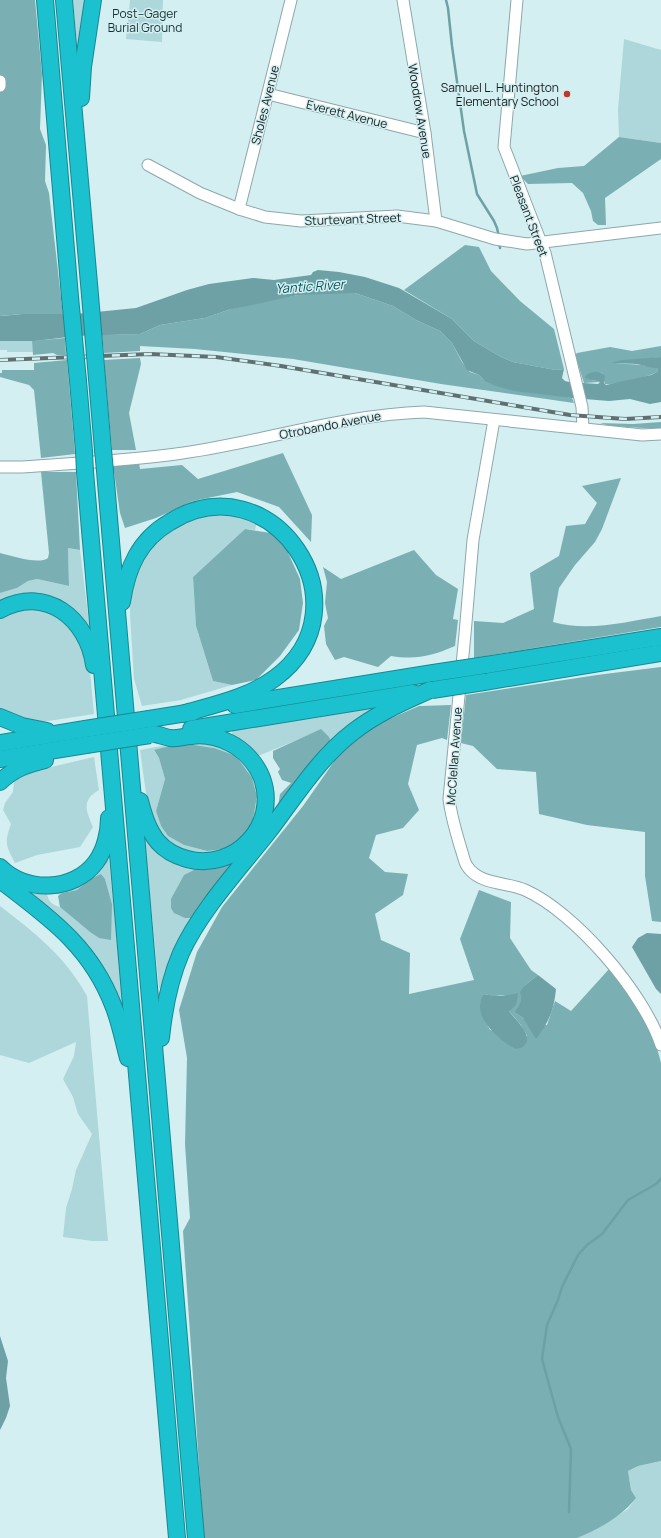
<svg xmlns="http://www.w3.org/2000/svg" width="661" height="1538" viewBox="0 0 661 1538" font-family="Manrope,sans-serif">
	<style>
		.green { fill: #aed7db; fill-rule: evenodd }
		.forest { fill: #7aafb4; fill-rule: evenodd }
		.water { fill: #6da1a6 }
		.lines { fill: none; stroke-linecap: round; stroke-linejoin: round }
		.stream { stroke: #6da1a6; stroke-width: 2.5 }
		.minor-casing { stroke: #8ea7aa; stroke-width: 13 }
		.highway-casing { stroke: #188891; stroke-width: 18 }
		.minor { stroke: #fff; stroke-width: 11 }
		.highway { stroke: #1bc1cf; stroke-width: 16 }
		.rail-casing { stroke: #5f7071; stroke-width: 4 }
		.rail { stroke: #d4eff1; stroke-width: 2.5; stroke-dasharray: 8; stroke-linecap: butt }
		.highway-bridge-casing { stroke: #188891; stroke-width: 18; stroke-linecap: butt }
		.highway-bridge { stroke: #1bc1cf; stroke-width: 16 }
		.poi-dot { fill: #c3362a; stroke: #d4eff1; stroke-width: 1.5 }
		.labels { text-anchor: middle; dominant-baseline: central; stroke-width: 3; stroke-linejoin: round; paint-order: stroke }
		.park-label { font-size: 12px; fill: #122f31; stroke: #d4eff1 }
		.poi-label { font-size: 12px; fill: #131d1e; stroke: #d4eff1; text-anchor: end }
		.street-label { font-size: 12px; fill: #131d1e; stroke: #d4eff1 }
		.water-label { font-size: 13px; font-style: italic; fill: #00535a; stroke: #d4eff1 }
	</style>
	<rect width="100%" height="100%" fill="#d4eff1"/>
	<g class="green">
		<polygon points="73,0 89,0 80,47 77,45"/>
		<polygon points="130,0 163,0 162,42 126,39"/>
		<polygon points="624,39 661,50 661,143 619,137 618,109"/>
		<polygon points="0,341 32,341 33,352 7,352 7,350 0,350"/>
		<polygon points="226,512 257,522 255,530 245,529 193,577 196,626 213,681 232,685 181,700 142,706 134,679 130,615 130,590 136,568 158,537 188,517"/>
		<polygon points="68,548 80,550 90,631 72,612 0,607 0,593 17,588 28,581 37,579 69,586"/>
		<polygon points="19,608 49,609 74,626 89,660 94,714 35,723 0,710 0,617"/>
		<path d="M384 705 379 712 265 829 271 801 232 736V731L279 722 311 719ZM321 730 278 807 275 809C275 805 275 800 275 796 274 780 266 769 258 756Z"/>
		<path d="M187 741 210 742 221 747 240 757 253 772 259 791 255 827 233 849 206 856 182 852 165 841 148 808 140 750ZM174 745H194L214 748 252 778 257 796 252 825 207 851 184 845 168 836 161 826 156 811 165 779 159 758 154 751Z"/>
		<path d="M94 757 99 790C81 800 86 811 93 827L80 847 37 855 15 863C6 845 4 844 11 824L3 810 5 803 13 792 14 780 34 771Z"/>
		<polygon points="144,833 155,845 229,859 163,988 159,988"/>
		<path d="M107 857 109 861 124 1012 107 983 14 882 45 890ZM90 879H105L112 904 99 938 90 932 60 907C52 905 49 902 47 894L50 892 60 895 62 893 77 890Z"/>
		<path d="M0 906C35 933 65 956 87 996L108 1241H93L63 1237 66 1208 72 1189 76 1170 92 1134 78 1114 73 1097 63 1079 74 1056 76 1042 29 1063 0 1055Z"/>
		<polygon points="661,1461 661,1538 577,1538 599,1527 628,1509 636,1498 631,1490 628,1471 638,1466"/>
	</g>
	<g class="forest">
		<polygon points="0,0 35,0 42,74 40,129 46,145 45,181 49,193 63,315 22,314 0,316"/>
		<polygon points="619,137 661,143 661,159 605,198 606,225 598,225 593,221 591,211 583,193 572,183 528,184 520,176 558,168 584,166"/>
		<polygon points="465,245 479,247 491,271 520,301 554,329 564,369 556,370 534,366 513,362 501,357 474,341 452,319 404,290"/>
		<polygon points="313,293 355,293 393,306 416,320 440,331 452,343 462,362 470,372 479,375 484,380 572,398 574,403 441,384 293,359 195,349 140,346 140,351 104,353 102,335 140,334 160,325 205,318 228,310 254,303 298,295"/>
		<polygon points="65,338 66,355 57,355 53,353 33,355 32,341"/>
		<path d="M661 346V357L615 363C629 365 644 363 658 369L657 372C644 378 619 385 605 384L602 373 593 372 592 380 600 382 584 383 575 355 577 353 610 347 632 351Z"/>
		<polygon points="140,358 141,364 129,413 136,450 112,450 104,360"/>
		<polygon points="67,360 75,454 41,458 34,390 29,385 0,377 0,373 2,373 2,370 34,370 34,363"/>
		<polygon points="661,422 661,429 610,426 600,423 633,424"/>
		<polygon points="283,453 312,515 311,542 279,507 237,492 193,501 156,518 125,528 120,513 113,465 139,463 140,469 182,465 198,479"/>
		<path d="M41 472H76V473L80 550 68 548 69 586 37 579 28 581 17 588 0 593V553C12 556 39 565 48 558L49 553Z"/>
		<path d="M621 478 602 529 595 542 575 565 559 588 553 622C588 632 626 622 661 616V627L474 658V621L503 623 534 609 530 573 559 556 566 526 585 524 597 503 582 486Z"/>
		<polygon points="245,529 271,533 286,548 300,579 303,603 299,630 280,656 256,680 232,685 213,681 196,626 193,577"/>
		<path d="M414 550 436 575 458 589 453 619 458 620 455 646C432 656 416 660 391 656L378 667 344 657 335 660 326 644 324 626 328 618 325 603 327 582 323 567 341 579Z"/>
		<polygon points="661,667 661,922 652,921 645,876 645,832 587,825 539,814 536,772 497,769 473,746 461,743 466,695 597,675"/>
		<path d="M451 705 447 740 442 738 417 745 408 784 419 810 403 828 376 835 369 858 385 872 408 874 403 895 375 914 381 940 410 953 409 994 474 980 460 939 479 890 511 902 510 938 531 970 538 975 524 986 521 1004 514 1012 523 1018 527 1023 547 1025 555 1001 571 1011 610 968C630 998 653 1027 661 1063V1461L638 1466 628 1471 631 1490 636 1498C622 1516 598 1530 577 1538H204L183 1231 190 1218 185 1144 187 1058 179 1010 197 952 222 907 303 806 340 753 373 726 419 706ZM484 994 494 996 502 995 507 996 509 1011 521 1025 527 1036 490 1030 482 1013 480 1004Z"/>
		<polygon points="321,729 329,737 331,742 278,807 280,794 291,783 282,780 278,772 280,769 273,758 273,751"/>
		<polygon points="174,745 194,745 214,748 236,756 252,778 257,796 252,825 239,841 223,849 207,851 184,845 168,836 161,826 156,811 165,779 159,758 154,750"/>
		<polygon points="241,858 219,882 191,918 185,918 174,913 171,908 171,899 184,875 196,869"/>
		<polygon points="101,874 105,879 112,904 111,940 99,938 90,932 60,907 58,896 62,893 77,890 90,879"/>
	</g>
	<g class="water">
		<path d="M318 270 339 272 365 277 399 288 452 319 474 341 501 357 513 362 534 366 556 370 564 369 562 378 565 381 569 382 598 384 600 382 585 378 586 375C592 371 600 370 605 376L604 383 606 385 651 375 657 372 658 369 637 364 611 363 622 360 661 357V402L650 404 630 399 609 401 572 398 514 391 496 386 485 381 479 375 467 370 452 343 440 331 416 320 393 306 355 293 298 295 228 310 205 318 160 325 140 334 76 336 35 341H0V316H1L22 314H76L136 308 187 290 209 284 253 278 274 280 311 275 313 272Z"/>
		<polygon points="647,933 661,934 661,994 656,989 632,947 638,938"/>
		<path d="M538 975 556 989C554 1010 549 1022 536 1039L523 1018 514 1012C520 1005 523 1001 520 992L524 986Z"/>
		<path d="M518 993C517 1002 517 1006 509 1011 516 1021 528 1029 527 1042L523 1047 516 1049C499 1041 469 1014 484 994 496 997 506 996 518 993Z"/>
		<polygon points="0,1336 8,1361 6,1378 10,1406 6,1418 0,1430"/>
	</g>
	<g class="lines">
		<g class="stream">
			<polyline points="446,0 448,8 452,46 464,131 477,194 494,221 497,228 499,237"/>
			<polyline points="499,242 500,248"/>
			<polyline points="569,1512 571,1449 558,1417 542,1359 547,1325 558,1300 562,1287 578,1255 587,1245 602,1234 628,1200 656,1184 661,1179"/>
		</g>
		<defs>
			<g id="minor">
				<polyline points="403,0 425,133 436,221"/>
				<polyline points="517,0 504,147 545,253 582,407 583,429"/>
				<polyline points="0,81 0,86"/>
				<polyline points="268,94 425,133"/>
				<polyline points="148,165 200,193 239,209 265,217 301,221 397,216 436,221 495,239 527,244 661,228"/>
				<polyline points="239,209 291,0"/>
				<path d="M494 420 473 540 465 634 449 799C451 816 456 832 461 849 463 854 464 862 467 866 479 885 507 882 525 890 575 912 644 993 661 1045"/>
				<path d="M0 467H22C74 463 125 461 176 454 260 443 339 415 424 412L642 435 661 434"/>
			</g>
			<g id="highway">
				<polyline points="45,0 70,297"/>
				<polyline points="64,0 90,295"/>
				<polyline points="81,98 83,67 93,0"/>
				<polyline points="97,379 103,450"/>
				<polyline points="78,381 84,451"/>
				<polyline points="105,471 196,1538"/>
				<polyline points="85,472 177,1538"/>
				<path d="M122 602C127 568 139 540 170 522 271 459 372 606 275 678 248 698 213 705 182 714"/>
				<path d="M0 610C45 584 88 619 94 665"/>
				<polyline points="486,665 661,637"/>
				<polyline points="484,682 661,653"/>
				<polyline points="235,705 433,673"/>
				<polyline points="0,717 22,726 47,731"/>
				<polyline points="149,719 193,712"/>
				<polyline points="191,729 413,693"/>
				<polyline points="0,743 85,729"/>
				<polyline points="0,759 86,745"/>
				<path d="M0 782C13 769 28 764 45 760"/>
				<path d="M140 801C144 816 148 830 158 842 166 851 176 856 187 859 235 872 279 825 262 778 256 763 244 750 230 743 218 737 204 734 191 736 185 736 177 739 170 738 165 737 160 735 155 734"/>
				<path d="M0 867C25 893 74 892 96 862 105 850 109 832 109 818"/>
				<path d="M0 880C48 917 90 945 113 1005 120 1022 123 1040 128 1058"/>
				<path d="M161 1038C164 1009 169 981 181 953 200 911 240 868 269 831 294 798 320 757 353 732 376 714 403 702 430 690"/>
			</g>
		</defs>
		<use href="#minor" class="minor-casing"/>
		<use href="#highway" class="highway-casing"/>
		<use href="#minor" class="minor"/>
		<use href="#highway" class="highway"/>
		<defs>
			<polyline id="rail" points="0,360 150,354 216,357 281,366 570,415 625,419 661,417"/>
		</defs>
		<use href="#rail" class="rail-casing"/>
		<use href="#rail" class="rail"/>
		<defs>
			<g id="highway-bridge">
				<polyline points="90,295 97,379"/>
				<polyline points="70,297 78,381"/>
				<polyline points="103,450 105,471"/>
				<polyline points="84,451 85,472"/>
				<polyline points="433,673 486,665"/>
				<polyline points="432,690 484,682"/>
				<polyline points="85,729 149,719"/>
				<polyline points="86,745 150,735"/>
			</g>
		</defs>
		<use href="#highway-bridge" class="highway-bridge-casing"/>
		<use href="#highway-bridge" class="highway-bridge"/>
	</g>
	<circle class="poi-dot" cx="567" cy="94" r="4"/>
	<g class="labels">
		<g class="park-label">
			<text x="145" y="13">Post–Gager<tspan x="145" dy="14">Burial Ground</tspan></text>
		</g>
		<g class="poi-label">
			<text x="559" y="87">Samuel L. Huntington<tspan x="559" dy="14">Elementary School</tspan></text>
		</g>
		<g class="street-label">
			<text transform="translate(265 105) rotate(-76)">Sholes Avenue</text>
			<text transform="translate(420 111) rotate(81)">Woodrow Avenue</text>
			<text transform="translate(347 114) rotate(14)">Everett Avenue</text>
			<text transform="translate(529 216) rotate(69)">Pleasant Street</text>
			<text transform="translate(353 219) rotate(-2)">Sturtevant Street</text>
			<text transform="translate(330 425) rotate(-11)">Otrobando Avenue</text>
			<text transform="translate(454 756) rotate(-86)">McClellan Avenue</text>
		</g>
		<g class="water-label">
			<text transform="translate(310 286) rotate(-4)">Yantic River</text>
		</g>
	</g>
</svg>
